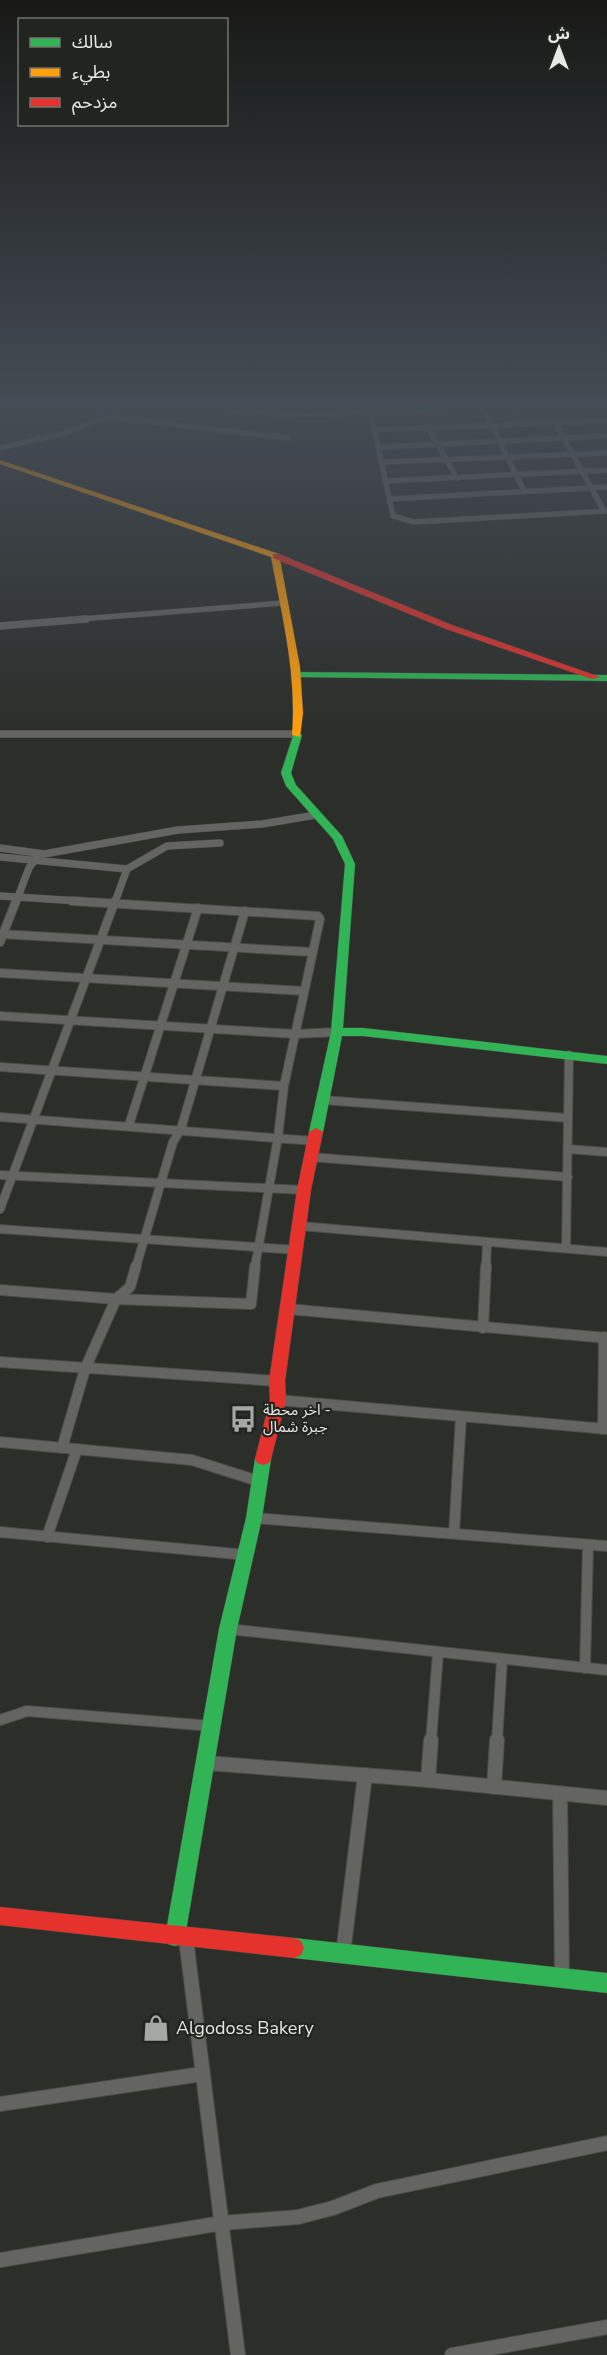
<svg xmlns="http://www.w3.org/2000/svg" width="607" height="2355" viewBox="0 0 607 2355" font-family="'Nunito Sans','Noto Sans Arabic',sans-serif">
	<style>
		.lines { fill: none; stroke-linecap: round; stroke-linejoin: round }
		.street-far4-casing { stroke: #4b4c49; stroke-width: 6 }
		.street-far3-casing { stroke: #4b4c49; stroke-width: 8 }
		.street-far2-casing { stroke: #4b4c49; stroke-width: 10 }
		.street-far1-casing { stroke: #4b4c49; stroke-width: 12 }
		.street-casing { stroke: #4b4c49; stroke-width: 16 }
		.fast-casing { stroke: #4b4c49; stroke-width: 1 }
		.slow-casing { stroke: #4b4c49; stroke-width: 1 }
		.jam-casing { stroke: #4b4c49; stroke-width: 1 }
		.street-far4 { stroke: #646562; stroke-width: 5 }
		.street-far3 { stroke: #646562; stroke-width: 7 }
		.street-far2 { stroke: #646562; stroke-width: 8 }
		.street-far1 { stroke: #646562; stroke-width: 10 }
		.street { stroke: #646562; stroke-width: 14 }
		.fast { fill: #30b455; fill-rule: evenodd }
		.slow { fill: #ff9f0a; fill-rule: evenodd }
		.jam { fill: #e5322d; fill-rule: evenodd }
		.labels { text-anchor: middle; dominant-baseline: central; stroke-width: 4.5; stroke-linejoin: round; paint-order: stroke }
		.poi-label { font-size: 15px; fill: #e8e9e6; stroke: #22251f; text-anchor: start }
		.near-poi-label { font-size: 18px; fill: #e8e9e6; stroke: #22251f; text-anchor: start }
	</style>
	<rect width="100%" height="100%" fill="#2c2e2a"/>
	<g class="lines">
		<defs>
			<g id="street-far4">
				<polyline points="376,403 382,412"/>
				<polyline points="483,407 524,491"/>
				<polyline points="371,413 393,516 414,522 607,511"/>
				<polyline points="109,417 289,438"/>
				<polyline points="555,423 604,511"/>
				<polyline points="428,428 457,478"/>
				<polyline points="375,430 607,421"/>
				<polyline points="380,447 607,436"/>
				<polyline points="0,448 69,432 138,403"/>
				<polyline points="382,462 607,453"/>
				<polyline points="385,481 607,470"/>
				<polyline points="390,499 607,487"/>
				<polyline points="68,620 283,603"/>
			</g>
			<g id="street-far3">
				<polyline points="0,626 86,619"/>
				<polyline points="0,734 297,734"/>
				<polyline points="0,848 44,854 178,830 262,824 316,815"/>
				<polyline points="0,857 127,869 167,846 220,843"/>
				<polyline points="0,896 96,902"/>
				<polyline points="16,902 29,868 37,857"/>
				<polyline points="115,902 127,869"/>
			</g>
			<g id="street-far2">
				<polyline points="72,901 318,916 320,919 284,1086 278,1137 255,1267"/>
				<polyline points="0,934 312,952"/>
				<polyline points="0,942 16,901"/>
				<polyline points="0,973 304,991"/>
				<polyline points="0,1016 296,1034 337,1032"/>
				<polyline points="0,1067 284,1086"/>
				<polyline points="323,1100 568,1118"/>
				<polyline points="0,1117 314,1141"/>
				<polyline points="129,1125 198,908"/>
				<polyline points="568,1149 607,1152"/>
				<polyline points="310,1157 568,1177"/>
				<polyline points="0,1175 304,1190"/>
				<polyline points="0,1209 115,901"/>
				<polyline points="300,1226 607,1252"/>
				<polyline points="0,1229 297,1250"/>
				<polyline points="566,1248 569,1055"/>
				<polyline points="136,1267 173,1142 181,1129 245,911"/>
				<polyline points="486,1267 487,1243"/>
			</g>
			<g id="street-far1">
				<polyline points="0,1290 116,1299 251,1304 255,1266"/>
				<polyline points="288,1309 607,1338"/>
				<polyline points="483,1328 486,1266"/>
				<polyline points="0,1362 277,1381"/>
				<polyline points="278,1400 607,1429"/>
				<polyline points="603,1429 604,1337"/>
				<polyline points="0,1442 192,1460 258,1481"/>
				<polyline points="62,1448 85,1369 116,1299 130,1287 136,1266"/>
				<polyline points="254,1518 607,1546"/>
				<polyline points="0,1532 247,1555"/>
				<polyline points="454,1533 461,1417"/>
				<polyline points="47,1537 77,1449"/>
				<polyline points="228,1629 607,1670"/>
				<polyline points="585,1668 588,1545"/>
				<polyline points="0,1720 27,1711 212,1726"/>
				<polyline points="431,1741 438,1653"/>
				<polyline points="497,1741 502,1660"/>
			</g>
			<g id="street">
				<polyline points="206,1763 428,1780 607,1798"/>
				<polyline points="428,1780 431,1740"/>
				<polyline points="494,1787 497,1740"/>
				<polyline points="560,1794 562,1978"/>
				<polyline points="186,1939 238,2355"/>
				<polyline points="343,1954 365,1775"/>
				<polyline points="0,2104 202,2074"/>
				<polyline points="0,2260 222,2223 298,2217 333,2208 377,2191 607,2143"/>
				<polyline points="452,2355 607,2327"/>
			</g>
			<g id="fast">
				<polygon points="162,403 180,403 256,411 312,413 548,403 589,403 586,405 312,417 256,415"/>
				<polygon points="293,672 607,675 607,681 296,677 292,674"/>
				<polygon points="294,733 302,735 291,773 296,785 342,836 355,864 343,1028 363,1028 607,1056 607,1064 363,1036 342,1036 323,1132 321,1135 311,1135 309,1132 331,1032 345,864 333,839 286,786 281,773"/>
				<polygon points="263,1453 269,1455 271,1459 262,1518 237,1629 185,1937 182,1944 175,1946 168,1944 165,1937 219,1629 246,1518 255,1459 257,1455"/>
				<polygon points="294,1938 607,1973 607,1993 294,1958 287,1955 284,1948 287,1941"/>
			</g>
			<path id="slow" d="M0 460 279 554 300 667 303 713 300 737 292 735C297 674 282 616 271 557L0 464Z"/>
			<g id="jam">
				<polygon points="273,554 279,554 452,625 600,677 592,679 446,629 273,558"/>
				<polygon points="316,1128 323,1132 311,1190 285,1381 286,1400 271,1459 269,1463 263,1465 257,1463 255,1459 270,1400 269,1381 297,1190 309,1132"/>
				<polygon points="0,1907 294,1938 301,1941 304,1948 301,1955 294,1958 0,1925"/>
			</g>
		</defs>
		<use href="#street-far4" class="street-far4-casing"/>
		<use href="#street-far3" class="street-far3-casing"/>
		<use href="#street-far2" class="street-far2-casing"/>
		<use href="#street-far1" class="street-far1-casing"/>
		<use href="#street" class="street-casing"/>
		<use href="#fast" class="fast-casing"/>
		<use href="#slow" class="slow-casing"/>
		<use href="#jam" class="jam-casing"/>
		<use href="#street-far4" class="street-far4"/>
		<use href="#street-far3" class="street-far3"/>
		<use href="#street-far2" class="street-far2"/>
		<use href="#street-far1" class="street-far1"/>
		<use href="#street" class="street"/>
		<use href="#fast" class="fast"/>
		<use href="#slow" class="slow"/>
		<use href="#jam" class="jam"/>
	</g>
	<linearGradient id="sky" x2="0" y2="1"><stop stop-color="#181917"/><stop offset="0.55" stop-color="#454c55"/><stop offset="1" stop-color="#454c55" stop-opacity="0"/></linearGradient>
	<rect width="607" height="732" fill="url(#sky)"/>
	<defs>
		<symbol id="bus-bare" viewBox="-9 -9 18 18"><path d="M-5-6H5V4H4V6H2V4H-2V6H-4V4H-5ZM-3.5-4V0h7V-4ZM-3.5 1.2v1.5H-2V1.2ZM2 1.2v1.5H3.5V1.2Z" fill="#a6a8a4" stroke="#22251f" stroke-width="2.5" paint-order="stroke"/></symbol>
		<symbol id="shop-bare" viewBox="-9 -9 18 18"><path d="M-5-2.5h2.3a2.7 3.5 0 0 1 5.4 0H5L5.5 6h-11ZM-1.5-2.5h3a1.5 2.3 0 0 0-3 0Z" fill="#a6a8a4" stroke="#22251f" stroke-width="2.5" paint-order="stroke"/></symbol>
	</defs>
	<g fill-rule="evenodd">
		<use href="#bus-bare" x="224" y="1400" width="38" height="38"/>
		<use href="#shop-bare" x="137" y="2009" width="38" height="38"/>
	</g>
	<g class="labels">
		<g class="poi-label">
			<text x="263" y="1410">اخر محطة -<tspan x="263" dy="17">جبرة شمال</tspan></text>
		</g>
		<g class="near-poi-label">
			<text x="176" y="2028">Algodoss Bakery</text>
		</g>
	</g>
	<rect x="18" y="18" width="210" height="108" fill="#22251f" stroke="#71736f" stroke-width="1.5"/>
	<rect x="30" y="38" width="30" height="9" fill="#30b455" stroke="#71736f" stroke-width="1.5"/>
	<text x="72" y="48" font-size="18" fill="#e8e9e6">سالك</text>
	<rect x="30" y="68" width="30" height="9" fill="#ff9f0a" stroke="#71736f" stroke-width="1.5"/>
	<text x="72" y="78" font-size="18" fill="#e8e9e6">بطيء</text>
	<rect x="30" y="98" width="30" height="9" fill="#e5322d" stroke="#71736f" stroke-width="1.5"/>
	<text x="72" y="108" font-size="18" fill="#e8e9e6">مزدحم</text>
	<g transform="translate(559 48)" stroke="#22251f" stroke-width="4.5" paint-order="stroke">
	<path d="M0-4.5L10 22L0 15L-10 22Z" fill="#e8e9e6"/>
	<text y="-9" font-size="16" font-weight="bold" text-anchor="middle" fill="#e8e9e6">ش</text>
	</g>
</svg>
